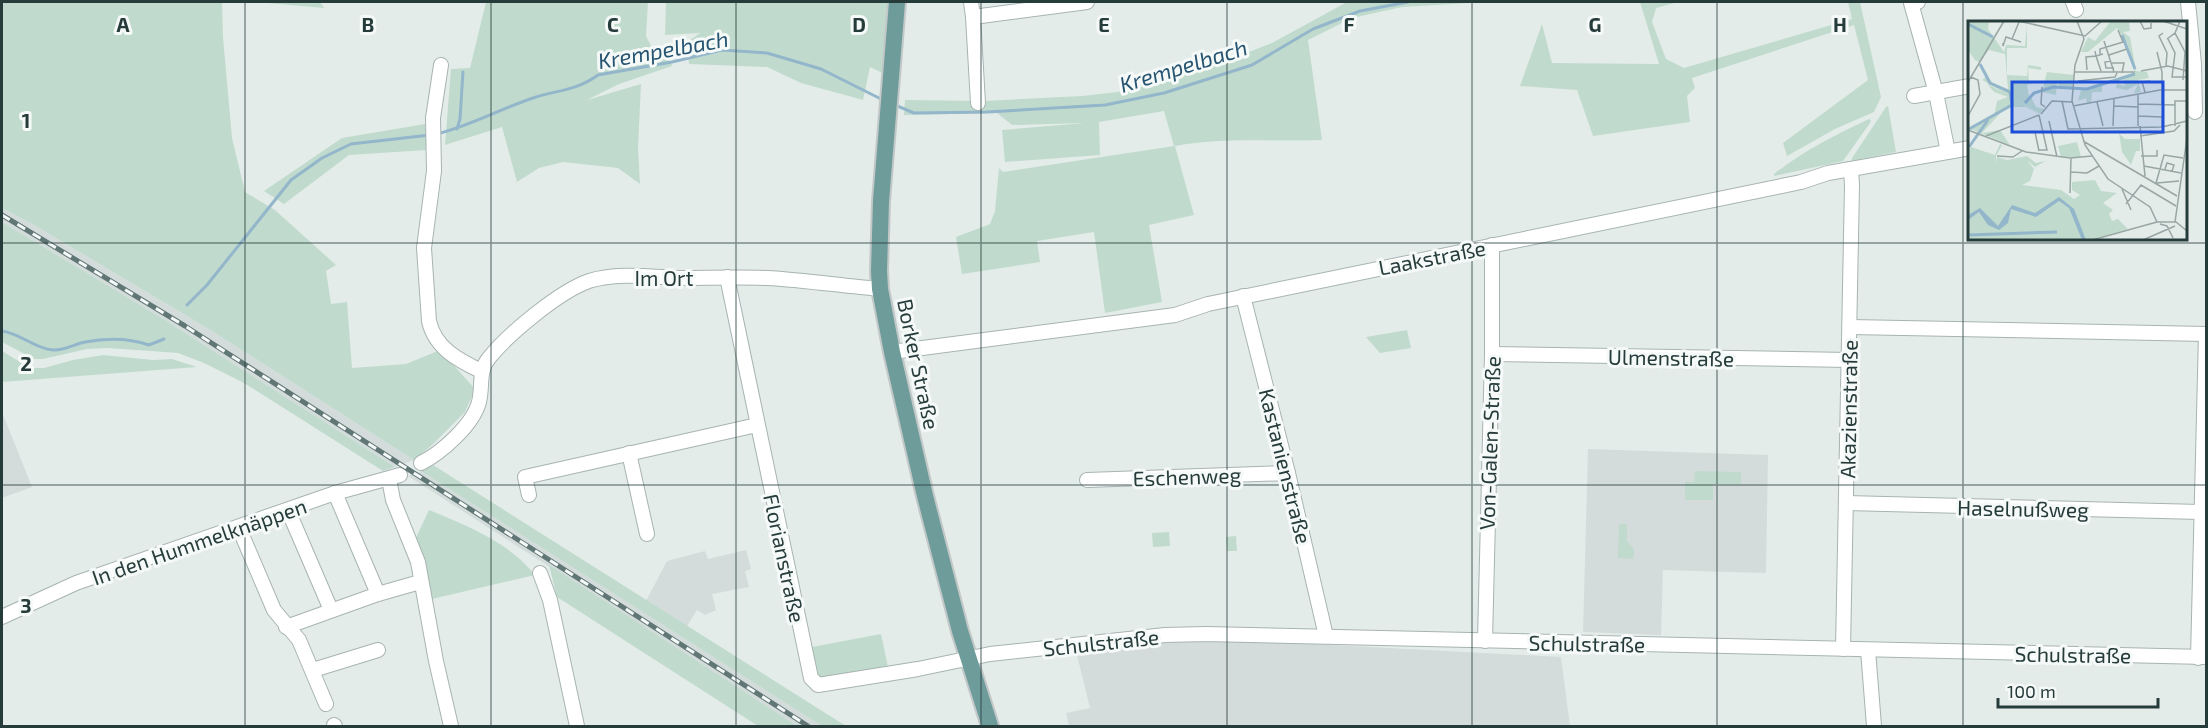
<svg xmlns="http://www.w3.org/2000/svg" width="2208" height="728" viewBox="0 0 2208 728" font-family="'Exo 2',sans-serif">
	<style>
		.built { fill: #d3dcda }
		.green { fill: #c0dbcd }
		.lines { fill: none; stroke-linecap: round; stroke-linejoin: round }
		.stream { stroke: #93b6cb; stroke-width: 3 }
		.minor-casing { stroke: #a7b4b2; stroke-width: 16 }
		.major-casing { stroke: #c2c8c8; stroke-width: 20 }
		.minor { stroke: #fff; stroke-width: 14 }
		.major { stroke: #6e9c9b; stroke-width: 16 }
		.rail-casing { stroke: #607776; stroke-width: 5 }
		.rail { stroke: #f5f9f8; stroke-width: 3; stroke-dasharray: 9; stroke-linecap: butt }
		.grid { fill: none; stroke: #263c3b; stroke-width: 1.5; stroke-opacity: 0.55 }
		.labels { text-anchor: middle; dominant-baseline: central; stroke-width: 6; stroke-linejoin: round; paint-order: stroke }
		.street-label { font-size: 21px; fill: #263c3b; stroke: #f5f9f8 }
		.water-label { font-size: 22px; font-style: italic; fill: #265471; stroke: #f5f9f8 }
		.inset-river { fill: none; stroke: #93b6cb; stroke-width: 3 }
		.inset-road { fill: none; stroke: #98a6a4; stroke-width: 1.5 }
		.view { fill: #1d4ed8; fill-opacity: 0.15; stroke: #1d4ed8; stroke-width: 3 }
		.inset-edge { fill: none; stroke: #263c3b; stroke-width: 3 }
		.grid-label { font-size: 20px; text-anchor: middle; font-weight: bold; fill: #263c3b; stroke: #f5f9f8; stroke-width: 6; stroke-linejoin: round; paint-order: stroke }
	</style>
	<rect width="100%" height="100%" fill="#e4ecea"/>
	<g class="built">
		<polygon points="2,208 36,226 212,331 414,460 395,467 165,320 2,222"/>
		<polygon points="2,412 32,487 2,498"/>
		<polygon points="1588,449 1768,455 1766,573 1663,570 1661,635 1583,632"/>
		<polygon points="421,471 769,692 822,726 797,726 408,476"/>
		<polygon points="746,550 751,569 745,571 749,587 712,594 716,610 705,615 697,610 687,626 646,601 667,561 705,551 708,559"/>
		<polygon points="1199,641 1294,643 1561,657 1570,726 1069,726 1066,713 1090,708 1076,651 1125,644"/>
	</g>
	<g class="green">
		<polygon points="2,2 222,2 223,37 232,138 245,192 275,210 336,265 326,271 331,304 347,302 352,368 406,364 440,350 475,389 465,412 431,446 414,460 212,331 36,226 2,208"/>
		<polygon points="256,2 320,2 324,8"/>
		<polygon points="486,2 648,2 646,36 651,46 668,48 672,66 619,84 587,100 641,84 638,148 640,184 618,168 563,162 539,168 517,182 502,127 445,145 451,69 470,68"/>
		<polygon points="666,2 897,2 891,77 870,67 863,100 801,83 767,67 689,64 686,43 700,33 665,35"/>
		<path d="M1347 2H1486L1402 7 1352 18 1308 40 1322 140C1271 142 1225 137 1175 146L1194 215 1149 225 1162 302 1105 313 1094 232 1037 241 1040 262 962 274 956 237 990 224 995 211 999 168 1003 172 1174 146 1164 111 1099 122 1100 155 1005 162 1002 130 1084 123 1012 125 997 113 904 115 905 100 983 101 1082 96 1126 91 1205 69 1272 43Z"/>
		<polygon points="1640,2 1678,2 1656,8 1652,22 1666,59 1684,68 1852,19 1848,2 1860,2 1881,97 1874,112 1835,129 1787,156 1783,143 1868,80 1854,25 1692,78 1695,88 1687,96 1690,122 1593,136 1577,90 1520,86 1542,24 1552,63 1659,64"/>
		<polygon points="1888,106 1896,152 1852,161 1852,158 1886,107"/>
		<path d="M1869 119 1871 120 1870 123 1843 161 1774 176V174C1803 151 1835 135 1869 119Z"/>
		<polygon points="425,124 427,150 349,155 284,204 264,191 342,138"/>
		<polygon points="2,222 165,320 395,467 383,471 244,383 204,363 178,353 108,348 87,349 43,359 34,359 2,342"/>
		<polygon points="1407,330 1411,348 1380,353 1366,337"/>
		<polygon points="2,351 30,368 44,368 73,360 103,355 153,360 172,359 197,367 2,382"/>
		<polygon points="433,465 846,726 822,726 421,471"/>
		<polygon points="1695,471 1741,472 1741,484 1713,484 1713,500 1685,500 1685,482 1694,482"/>
		<path d="M429 510C466 525 510 543 535 575L432 599 424 566 414 542Z"/>
		<polygon points="1619,524 1627,524 1627,541 1634,550 1633,559 1618,558"/>
		<polygon points="1169,532 1170,546 1153,547 1152,533"/>
		<polygon points="1236,536 1237,551 1227,551 1226,537"/>
		<polygon points="549,565 797,726 758,726 557,597"/>
		<polygon points="881,634 888,667 819,679 812,647"/>
	</g>
	<g class="lines">
		<g class="stream">
			<polyline points="895,105 914,113 987,112 1105,105 1164,93 1252,65 1313,29 1360,11 1408,2"/>
			<polyline points="457,129 460,119 463,72"/>
			<path d="M437 134C470 126 500 109 533 98 557 90 576 91 598 75L672 62 722 50 767 53 821 69 883 100"/>
			<polyline points="187,305 207,285 291,180 322,158 351,144 430,135"/>
			<path d="M2 331C22 334 33 348 53 350 63 351 75 344 85 342 106 338 129 338 149 345L164 339"/>
		</g>
		<defs>
			<g id="minor">
				<polyline points="971,2 973,17 1087,2"/>
				<polyline points="1918,2 1911,3 1936,93 1948,152"/>
				<polyline points="2073,2 2076,10"/>
				<polyline points="2188,2 2194,64 2195,112"/>
				<polyline points="973,17 978,103"/>
				<path d="M441 65 433 118 434 171 424 248 429 321C435 348 458 360 481 371"/>
				<polyline points="1914,96 1970,86"/>
				<polyline points="727,277 811,678 818,685 918,669 990,654 1165,635 1206,634 2206,657"/>
				<polyline points="1243,296 1288,473 1326,636"/>
				<polyline points="1850,327 2206,334"/>
				<polyline points="892,352 1175,315 1208,304 1801,182 1828,173 1970,148"/>
				<polyline points="1492,354 1850,360"/>
				<polyline points="629,453 647,534"/>
				<path d="M421 463C441 453 473 425 479 402 483 386 478 371 489 358 508 334 560 291 589 281 617 272 652 277 680 278 709 278 738 277 767 278 805 280 843 286 880 289"/>
				<polyline points="389,479 393,500 418,562 436,661 451,726"/>
				<polyline points="1087,480 1288,473"/>
				<polyline points="335,493 378,594"/>
				<polyline points="529,495 525,477 757,425"/>
				<polyline points="1846,503 2201,512"/>
				<polyline points="288,510 331,610"/>
				<polyline points="239,528 274,610 299,640 326,704"/>
				<polyline points="540,573 550,600 577,726"/>
				<polyline points="2,617 76,583 335,493 400,475"/>
				<polyline points="286,627 378,594 420,582"/>
				<polyline points="1485,641 1492,354 1492,245"/>
				<polyline points="1843,649 1852,185 1851,169"/>
				<polyline points="1868,650 1874,726"/>
				<polyline points="2198,658 2206,334"/>
				<polyline points="313,670 378,650"/>
				<polyline points="334,725 335,726"/>
			</g>
			<polyline id="major" points="897,2 881,201 879,271 880,289 892,352 925,496 960,631 990,726"/>
		</defs>
		<use href="#minor" class="minor-casing"/>
		<use href="#major" class="major-casing"/>
		<use href="#minor" class="minor"/>
		<use href="#major" class="major"/>
		<defs>
			<polyline id="rail" points="2,215 185,326 808,726"/>
		</defs>
		<use href="#rail" class="rail-casing"/>
		<use href="#rail" class="rail"/>
	</g>
	<path class="grid" d="M245 2V726M491 2V726M736 2V726M981 2V726M1227 2V726M1472 2V726M1717 2V726M1963 2V726M2 243H2206M2 485H2206"/>
	<g class="labels">
		<g class="street-label">
			<text transform="translate(1432 257) rotate(-11)">Laakstraße</text>
			<text x="664" y="277">Im Ort</text>
			<text transform="translate(1671 357) rotate(1)">Ulmenstraße</text>
			<text transform="translate(919 364) rotate(78)">Borker Straße</text>
			<text transform="translate(1848 409) rotate(-89)">Akazienstraße</text>
			<text transform="translate(1489 443) rotate(-88)">Von-Galen-Straße</text>
			<text transform="translate(1286 466) rotate(76)">Kastanienstraße</text>
			<text transform="translate(1187 476) rotate(-2)">Eschenweg</text>
			<text transform="translate(2023 508) rotate(1)">Haselnußweg</text>
			<text transform="translate(199 541) rotate(-19)">In den Hummelknäppen</text>
			<text transform="translate(785 558) rotate(78)">Florianstraße</text>
			<text transform="translate(1101 642) rotate(-6)">Schulstraße</text>
			<text transform="translate(1587 643) rotate(1)">Schulstraße</text>
			<text transform="translate(2073 654) rotate(1)">Schulstraße</text>
		</g>
		<g class="water-label">
			<text transform="translate(663 49) rotate(-10)">Krempelbach</text>
			<text transform="translate(1183 65) rotate(-17)">Krempelbach</text>
		</g>
	</g>
	<g transform="translate(1968 21)">
		<rect width="219" height="219" fill="#e4ecea"/>
		<path d="M0 0H21L20 8 36 31 38 24 57 25 59 4V27H39V54L59 55 60 44 73 46V49L60 47 61 60 66 62 59 64 61 75 67 71 73 70 63 76 68 86 76 88 72 93 45 76 71 93 58 86H38L14 112 32 109 42 124 0 107 26 95 29 80 40 76 26 71 19 63 38 72 14 59 19 55 15 46 24 62 40 68 37 33 21 29 11 41 7 39 0 29ZM143 0H161L162 10 155 11 162 16 168 50 179 51 175 55 179 51 181 57 170 59 173 71 166 72 170 63 159 69 148 67 149 63 157 65 155 58 134 64V71H124L123 82H119L118 77 110 80 113 69 106 68 126 66 167 51 159 22 149 7 120 31H113L120 16 127 20ZM79 51 106 54 103 68 91 65 89 61 88 74 74 71ZM151 112 157 118H172V130H168L163 144 154 131ZM109 121 113 136H93L90 125ZM32 123 34 124 28 135V142L29 136 39 139 59 135 68 142 78 140 67 146 59 139 66 148 62 160 54 164 93 169 106 178 112 174 104 169V161L127 159 133 170 149 172 135 182 145 189 141 193 144 200 150 198 160 208 121 219H0V131L3 126 27 134Z" fill="#c0dbcd"/>
		<path d="M91 176 106 188 118 219H114L101 187 91 180 68 196 43 188 40 202 31 209 20 204 11 191 0 199V194L12 187 30 205 44 184 67 192Z" fill="#93b6cb"/>
		<path class="inset-river" d="M0 3 25 16M154 14 167 48M57 82 66 72 85 66 119 68 167 53M1 108 44 84 42 71 22 62 12 43M1 126 20 99M0 214 89 211"/>
		<path class="inset-road" d="M50 0 117 15 134 0M109 0 116 18 107 44 104 80 117 124 140 158 182 186 189 201H208L219 210M172 0 176 8 183 7V2M195 0 219 8M195 12 191 15 199 32 198 45M207 12 217 31 215 59M44 18 51 1M199 18 207 12 212 0M200 18 207 32 204 56H219M136 20 146 51M35 22V25L38 16 53 21M189 31 194 51V84M132 33V28L155 21 150 9M141 34 159 28M143 40 137 41 138 47H146M144 42H156L154 52M119 49 118 36 128 35 127 30M133 50 128 35 135 33M173 50 200 45 219 50M107 51H167M110 60 147 56 149 52M0 61 36 0M74 66 73 83 77 86M177 71 174 61 182 60M94 80 100 108 194 106 219 100M129 81 135 105M170 83 207 84M105 85 192 69H219M146 85 170 86M73 93 84 80 104 81M71 94 79 129H71M0 95 12 73 10 59 3 56M170 95 194 96M81 100 89 136M145 105 146 78M170 105V73M172 105 177 155M207 105V80H219M194 106 195 84M0 109 58 131 102 137 124 135M67 111 71 130M18 115 71 94M172 115 206 110 212 104M115 120 209 175M29 135 45 136 54 130M173 135H189V129M176 145 213 152M197 148 199 142 206 144 204 150M103 151 119 152 131 145M188 162 196 134 215 137M189 162 211 160M154 168 163 189M102 172 103 137M158 183 173 164 208 185M207 201 219 117M192 203 199 205 205 217M124 219 189 201M175 219 207 205"/>
		<path class="view" d="M44 61H195V111H44Z"/>
		<rect width="219" height="219" class="inset-edge"/>
	</g>
	<g class="grid-label">
		<text x="123" y="32">A</text>
		<text x="368" y="32">B</text>
		<text x="613" y="32">C</text>
		<text x="859" y="32">D</text>
		<text x="1104" y="32">E</text>
		<text x="1349" y="32">F</text>
		<text x="1595" y="32">G</text>
		<text x="1840" y="32">H</text>
		<text x="26" y="128">1</text>
		<text x="26" y="371">2</text>
		<text x="26" y="613">3</text>
	</g>
	<rect width="2208" height="728" fill="none" stroke="#263c3b" stroke-width="6"/>
	<path d="M1998 698v9h160v-9" fill="none" stroke="#263c3b" stroke-width="3"/>
	<text x="2007" y="698" font-size="18" fill="#263c3b" stroke="#f5f9f8" stroke-width="4.5" paint-order="stroke">100 m</text>
</svg>
